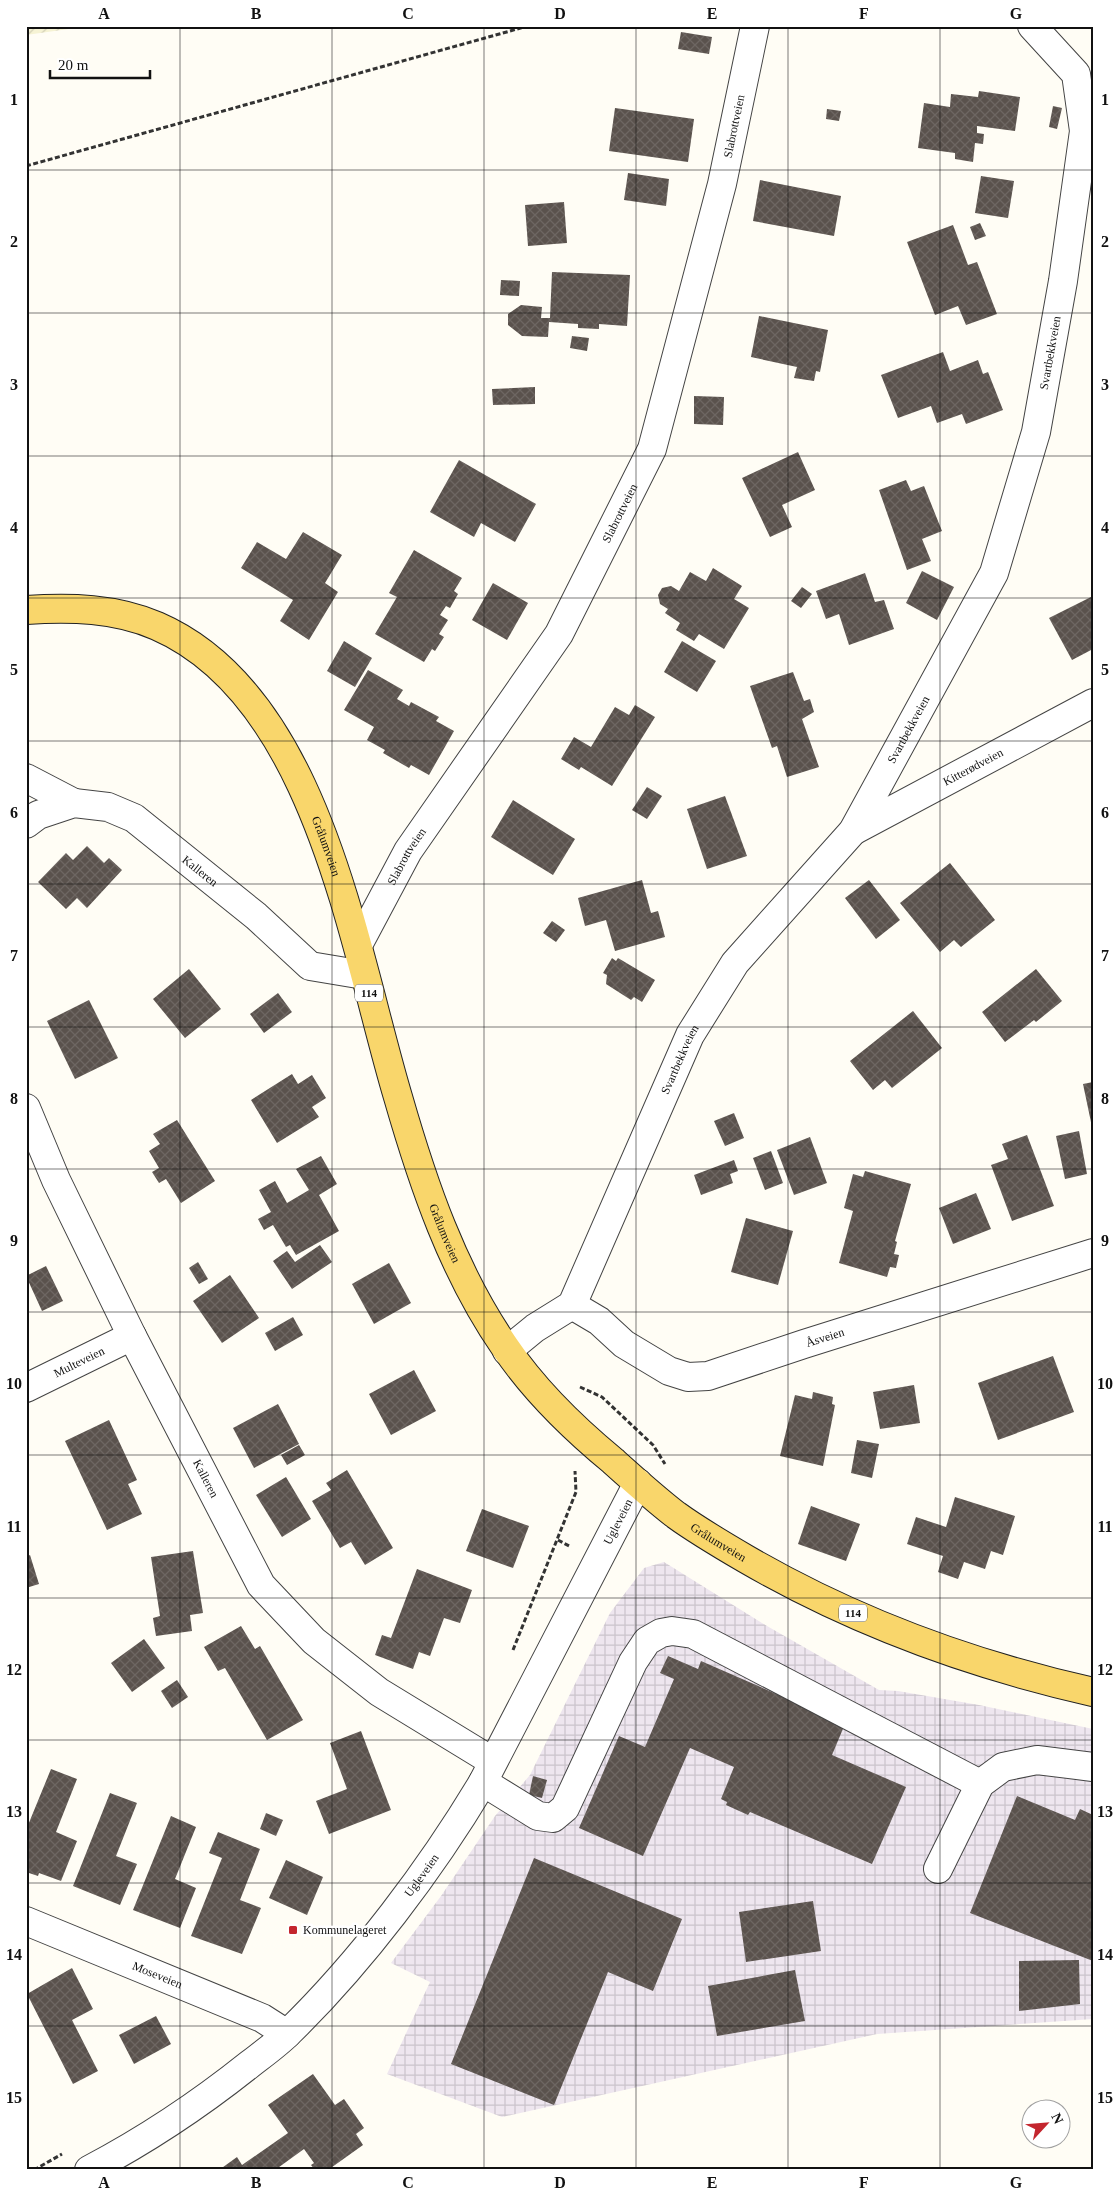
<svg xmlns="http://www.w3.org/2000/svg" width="1119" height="2196" viewBox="0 0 1119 2196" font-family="'Times New Roman',serif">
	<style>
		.industrial { fill: url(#industrial-grid) }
		.farmland { fill: url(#farmland-furrows) }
		.building { fill: url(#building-cross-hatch) }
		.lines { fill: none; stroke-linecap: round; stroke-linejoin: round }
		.minor-casing { stroke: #444; stroke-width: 30 }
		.major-casing { stroke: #222; stroke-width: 30 }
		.path { stroke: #333; stroke-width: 3; stroke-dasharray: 5 2.5; stroke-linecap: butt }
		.minor { stroke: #fff; stroke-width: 28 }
		.major { stroke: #f9d66b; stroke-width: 28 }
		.grid { fill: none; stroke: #111; stroke-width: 1; stroke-opacity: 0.55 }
		.poi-dot { fill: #c4262e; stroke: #fff; stroke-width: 2 }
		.labels { text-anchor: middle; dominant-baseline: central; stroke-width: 5; stroke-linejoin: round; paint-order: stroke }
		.shield { fill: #fff; stroke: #585858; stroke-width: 1 }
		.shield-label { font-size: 11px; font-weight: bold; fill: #111 }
		.street-label { font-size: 12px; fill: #111; stroke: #fff }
		.poi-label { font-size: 12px; fill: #111; stroke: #fff; text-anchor: start }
		.neatline { fill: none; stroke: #111; stroke-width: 2 }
		.grid-label { font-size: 16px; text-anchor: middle; font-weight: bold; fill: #111 }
	</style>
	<defs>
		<pattern id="industrial-grid" width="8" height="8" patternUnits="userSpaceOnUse" patternTransform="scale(1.25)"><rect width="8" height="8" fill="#eee6ef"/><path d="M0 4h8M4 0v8" fill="none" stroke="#cbc4cc"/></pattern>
		<pattern id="farmland-furrows" width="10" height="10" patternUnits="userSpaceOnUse" patternTransform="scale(1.25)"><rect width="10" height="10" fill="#f6f3d4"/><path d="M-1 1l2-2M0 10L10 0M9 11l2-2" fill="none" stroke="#d2cfb5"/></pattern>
		<pattern id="building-cross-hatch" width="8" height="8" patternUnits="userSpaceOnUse" patternTransform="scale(1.25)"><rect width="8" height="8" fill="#5a524d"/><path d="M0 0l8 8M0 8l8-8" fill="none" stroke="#6d6662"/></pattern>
	</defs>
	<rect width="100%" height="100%" fill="#fffdf5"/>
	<polygon class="industrial" points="664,1562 767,1626 879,1690 898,1691 979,1705 1093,1729 1093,2019 877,2034 502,2117 387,2074 430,1982 391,1963 441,1896 495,1816 530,1775 610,1613 644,1568"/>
	<polygon class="farmland" points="26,26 90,26 26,35"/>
	<g class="building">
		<polygon points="681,32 712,37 709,54 678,49"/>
		<polygon points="979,91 1020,97 1015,131 977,126 977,133 984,134 983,144 975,143 973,162 955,159 955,153 918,148 924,103 950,107 951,94 978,97"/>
		<polygon points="1053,106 1062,108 1057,129 1049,127"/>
		<polygon points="615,108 694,119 688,162 609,151"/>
		<polygon points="827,109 841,111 839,121 826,119"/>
		<polygon points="628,173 669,179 666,206 624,200"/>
		<polygon points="981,176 1014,181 1008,218 975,213"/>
		<polygon points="760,180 841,196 834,236 753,221"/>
		<polygon points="564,202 567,243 528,246 525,205"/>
		<polygon points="980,223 986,236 975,240 970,227"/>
		<polygon points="953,225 968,265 977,262 997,314 966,325 958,306 935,315 907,242"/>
		<polygon points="552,272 630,275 627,326 599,324 599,329 578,328 578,324 549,322 548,337 522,336 508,325 508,314 521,305 542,307 541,318 550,318"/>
		<polygon points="501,280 520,281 519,296 500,295"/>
		<polygon points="759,316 828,330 820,372 816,371 814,381 794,378 797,367 751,357"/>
		<polygon points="572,336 589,338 587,351 570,348"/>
		<polygon points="943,352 950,371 978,360 983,374 988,372 1003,410 966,424 962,414 937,423 931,406 898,418 881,375"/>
		<polygon points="535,387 535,404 493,405 492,389"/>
		<polygon points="694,396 724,397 723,425 694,424"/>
		<polygon points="798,452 815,490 782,505 792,527 770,537 742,478"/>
		<polygon points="459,460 536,504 515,542 481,523 474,537 430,512"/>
		<polygon points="906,480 911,491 924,486 942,531 922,539 931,561 907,570 879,490"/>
		<polygon points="303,532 342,555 325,583 338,592 309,640 280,621 293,600 241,568 257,542 286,559"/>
		<polygon points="414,550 462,578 454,591 458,594 450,608 446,606 440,615 448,620 439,634 444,637 435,651 432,649 424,662 375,634 397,597 389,593"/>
		<polygon points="713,568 742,586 734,599 749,608 724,649 699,634 694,641 676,630 680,623 665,613 668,609 660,604 658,595 662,588 671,586 679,591 690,572 706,581"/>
		<polygon points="922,571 954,587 937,620 906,603"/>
		<polygon points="865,573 875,602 884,600 894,629 849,645 839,614 826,619 816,591"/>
		<polygon points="493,583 528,603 507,640 472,620"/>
		<polygon points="802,587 812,594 801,608 791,601"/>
		<polygon points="1093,596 1093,649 1072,660 1049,618"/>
		<polygon points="344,641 372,658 355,687 327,671"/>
		<polygon points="682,641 716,661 697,692 664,672"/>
		<polygon points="368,670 403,690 397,699 409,706 411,702 439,717 436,721 454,731 429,775 411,765 409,768 383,753 385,750 367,740 374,727 344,710"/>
		<polygon points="793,672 804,701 810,699 814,712 802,719 819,767 787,777 777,746 772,748 750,686"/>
		<polygon points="635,705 655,717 612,786 581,767 579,770 561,759 574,737 591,747 615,707 629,715"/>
		<polygon points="647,787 662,796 647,819 632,810"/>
		<polygon points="725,796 747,856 707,869 687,809"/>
		<polygon points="513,800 575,839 553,875 491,837"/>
		<polygon points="87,846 104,863 109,858 122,870 87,908 77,898 66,909 38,882 66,853 73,860"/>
		<polygon points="950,863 995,920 961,947 954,940 940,952 900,903"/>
		<polygon points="642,880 651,913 658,911 665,937 615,951 606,920 585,926 578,898"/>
		<polygon points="869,880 900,920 876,939 845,898"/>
		<polygon points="552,921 565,930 556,942 543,933"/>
		<polygon points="612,958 616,961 618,958 655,980 642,1002 634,997 631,1000 606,984 607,975 603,973"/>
		<polygon points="189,969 221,1009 185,1038 153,999"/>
		<polygon points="1036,969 1062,1001 1036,1022 1034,1020 1005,1042 982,1012"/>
		<polygon points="278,993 292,1012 264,1033 250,1014"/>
		<polygon points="89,1000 118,1058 75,1079 47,1021"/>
		<polygon points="913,1011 942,1048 892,1088 885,1080 873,1090 850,1061"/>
		<polygon points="292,1074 298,1084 312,1075 326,1098 312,1107 319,1117 277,1143 251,1100"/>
		<polygon points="1093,1082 1093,1126 1092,1127 1083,1084"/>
		<polygon points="734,1113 744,1138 725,1146 714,1121"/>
		<polygon points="177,1120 215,1181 181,1203 166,1179 159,1183 152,1172 159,1168 149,1151 160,1144 153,1134"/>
		<polygon points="1079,1131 1087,1174 1065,1179 1056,1136"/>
		<polygon points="1027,1135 1054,1206 1012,1221 991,1165 1008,1159 1002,1144"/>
		<polygon points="810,1137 827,1183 794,1195 777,1150"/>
		<polygon points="771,1151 783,1183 765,1190 753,1158"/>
		<polygon points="321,1156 337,1184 319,1195 339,1231 296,1255 290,1245 286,1247 273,1225 264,1230 258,1219 271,1212 259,1190 275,1181 287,1203 309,1190 296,1169"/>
		<polygon points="734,1160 738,1171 730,1174 733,1183 701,1195 694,1175"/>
		<polygon points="865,1171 911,1184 895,1241 897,1242 894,1254 899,1255 896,1268 890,1267 887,1277 839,1263 853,1211 844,1208 853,1174 863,1177"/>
		<polygon points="976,1193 991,1229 953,1244 939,1208"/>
		<polygon points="746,1218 793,1231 778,1285 731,1272"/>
		<polygon points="320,1245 332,1262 292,1289 273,1261 287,1251 295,1262"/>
		<polygon points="198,1262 208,1279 199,1284 189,1268"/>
		<polygon points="389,1263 411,1303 374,1324 352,1284"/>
		<polygon points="46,1266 63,1301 42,1311 26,1276"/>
		<polygon points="230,1275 259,1318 222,1343 193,1301"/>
		<polygon points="293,1317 303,1335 275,1351 265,1333"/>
		<polygon points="1053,1356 1074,1412 998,1440 978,1383"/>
		<polygon points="414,1370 436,1411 391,1435 369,1394"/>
		<polygon points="914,1385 920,1423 880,1429 873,1392"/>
		<polygon points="813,1392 833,1397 832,1404 835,1405 823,1466 780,1456 795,1395 812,1399"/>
		<polygon points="278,1404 299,1444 254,1468 233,1428"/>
		<polygon points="109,1420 137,1480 128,1484 142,1514 107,1530 65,1441"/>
		<polygon points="857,1440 879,1444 872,1478 851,1473"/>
		<polygon points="299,1445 305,1455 287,1465 281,1455"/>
		<polygon points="347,1470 393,1548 365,1565 351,1542 340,1548 312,1501 331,1490 326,1483"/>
		<polygon points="286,1477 311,1519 282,1537 256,1495"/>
		<polygon points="955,1497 1015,1516 1003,1555 991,1551 985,1569 964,1562 958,1579 938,1572 943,1556 907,1544 916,1517 946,1527"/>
		<polygon points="811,1506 860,1524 846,1561 798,1544"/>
		<polygon points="482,1509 529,1526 513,1568 466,1551"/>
		<polygon points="26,1550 28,1556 30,1555 39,1584 26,1588"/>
		<polygon points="193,1551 203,1613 190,1615 192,1631 156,1636 153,1618 160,1616 151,1557"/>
		<polygon points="417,1569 472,1590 460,1623 444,1618 430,1656 419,1652 413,1669 375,1655 382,1635 391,1638"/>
		<polygon points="241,1626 255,1649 260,1646 303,1720 267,1740 225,1668 218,1671 204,1647"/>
		<polygon points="144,1639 165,1668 132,1692 111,1663"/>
		<polygon points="668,1656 698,1669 701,1661 845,1724 832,1755 906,1787 872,1864 750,1812 748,1815 726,1805 727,1802 721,1799 734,1767 690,1748 643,1856 579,1828 619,1736 645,1747 674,1679 660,1673"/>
		<polygon points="177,1680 188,1697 172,1708 161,1691"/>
		<polygon points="361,1731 391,1810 329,1834 316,1801 347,1789 330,1743"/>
		<polygon points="51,1769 77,1779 56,1832 77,1841 61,1881 39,1873 38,1876 26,1872 26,1830"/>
		<polygon points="533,1776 547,1780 542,1798 529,1795"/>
		<polygon points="110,1793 137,1803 116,1856 137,1864 120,1905 73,1886"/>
		<polygon points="1017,1796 1075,1820 1080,1809 1093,1815 1093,1961 970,1913"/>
		<polygon points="266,1813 283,1820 276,1836 260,1829"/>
		<polygon points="171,1816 196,1827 175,1879 196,1888 180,1928 133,1910"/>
		<polygon points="218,1832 260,1849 240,1900 261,1908 242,1954 191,1936 222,1858 209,1853"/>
		<polygon points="534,1858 682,1919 653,1991 608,1972 554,2105 451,2064"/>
		<polygon points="286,1860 323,1877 307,1915 269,1898"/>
		<polygon points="813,1901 821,1951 746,1962 739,1912"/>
		<polygon points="1079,1960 1080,2004 1019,2011 1019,1961"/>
		<polygon points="72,1968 93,2009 72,2020 98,2071 73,2084 27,1994"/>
		<polygon points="795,1970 805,2021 717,2036 708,1986"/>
		<polygon points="156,2016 171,2044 134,2064 119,2035"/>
		<polygon points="313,2074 335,2105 344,2099 364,2128 356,2134 363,2145 328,2170 315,2170 311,2165 314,2163 304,2149 275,2170 219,2170 237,2157 242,2165 288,2133 268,2105"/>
	</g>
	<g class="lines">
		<defs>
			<g id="minor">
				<polyline points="26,778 74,803"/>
				<path id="s1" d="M26 824 38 815 74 803 108 807 134 818 256 916 310 966 364 975"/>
				<path id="s2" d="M853 831 1093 703"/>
				<path id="s3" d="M358 945 408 851 559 634 652 449 722 184 755 26"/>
				<path id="s4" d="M26 1108 56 1180 132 1336 261 1585 314 1641 379 1692 492 1761"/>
				<path id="s5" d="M572 1305 599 1321 624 1344 669 1371 688 1377 708 1376 804 1344 1093 1253"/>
				<path id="s6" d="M507 1351 535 1328 572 1305 690 1035 735 963 853 831 994 573 1036 432 1063 281 1084 131 1076 74 1032 26"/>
				<path id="s7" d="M26 1388 132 1336"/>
				<polyline points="483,1782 538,1816 553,1818 565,1808 633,1662 647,1641 661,1633 672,1631 693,1634 980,1784"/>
				<polyline points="938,1869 980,1784 1003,1767 1037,1760 1093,1767"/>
				<path id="s8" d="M26 1921 262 2018 287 2034"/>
				<path id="s9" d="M89 2170C146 2140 200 2104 250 2064 263 2054 277 2044 288 2033 361 1962 431 1869 483 1782L638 1483"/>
			</g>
			<g id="major">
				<path id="s10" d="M26 610C70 607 116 608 157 626 318 696 353 947 398 1097 423 1184 453 1272 505 1347 534 1390 573 1428 613 1461 633 1479 654 1498 676 1515 698 1531 722 1545 746 1559 853 1621 973 1665 1093 1692"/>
			</g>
		</defs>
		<use href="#minor" class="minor-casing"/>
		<use href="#major" class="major-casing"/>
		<g class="path">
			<polyline points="26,166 528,26"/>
			<polyline points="580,1387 602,1397 653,1445 665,1464"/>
			<polyline points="558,1540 571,1547"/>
			<polyline points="513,1650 576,1492 575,1471"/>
			<polyline points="34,2170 62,2154"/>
		</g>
		<use href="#minor" class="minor"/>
		<use href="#major" class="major"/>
	</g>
	<path class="grid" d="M180 26V2170M332 26V2170M484 26V2170M636 26V2170M788 26V2170M940 26V2170M26 170H1093M26 313H1093M26 456H1093M26 598H1093M26 741H1093M26 884H1093M26 1027H1093M26 1169H1093M26 1312H1093M26 1455H1093M26 1598H1093M26 1740H1093M26 1883H1093M26 2026H1093"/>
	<rect class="poi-dot" x="288" y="1925" width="10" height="10" rx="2.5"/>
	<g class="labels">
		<g class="shield">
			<rect x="355" y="984.5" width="28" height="17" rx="4"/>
			<rect x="839" y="1604.5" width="28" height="17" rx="4"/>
		</g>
		<g class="shield-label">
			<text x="369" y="993">114</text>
			<text x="853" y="1613">114</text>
		</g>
		<g class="street-label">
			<text stroke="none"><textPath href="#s3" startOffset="911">Slabrottveien</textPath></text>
			<text stroke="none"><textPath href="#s6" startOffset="1158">Svartbekkveien</textPath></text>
			<text stroke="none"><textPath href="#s3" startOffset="506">Slabrottveien</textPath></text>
			<text stroke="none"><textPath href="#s6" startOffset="752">Svartbekkveien</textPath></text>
			<text stroke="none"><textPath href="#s2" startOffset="136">Kitterødveien</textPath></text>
			<text stroke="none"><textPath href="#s10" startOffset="419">Grålumveien</textPath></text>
			<text stroke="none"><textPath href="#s3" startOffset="101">Slabrottveien</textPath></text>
			<text stroke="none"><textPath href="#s1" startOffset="200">Kalleren</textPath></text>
			<text stroke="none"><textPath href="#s6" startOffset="348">Svartbekkveien</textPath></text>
			<text stroke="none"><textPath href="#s10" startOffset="824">Grålumveien</textPath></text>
			<text stroke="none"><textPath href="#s5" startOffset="281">Åsveien</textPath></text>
			<text stroke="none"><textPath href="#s7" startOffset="59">Multeveien</textPath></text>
			<text stroke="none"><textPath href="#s4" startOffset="412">Kalleren</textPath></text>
			<text stroke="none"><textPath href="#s9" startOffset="854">Ugleveien</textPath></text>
			<text stroke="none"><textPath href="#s10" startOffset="1244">Grålumveien</textPath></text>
			<text stroke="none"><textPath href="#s9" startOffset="449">Ugleveien</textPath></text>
			<text stroke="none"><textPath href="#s8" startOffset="142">Moseveien</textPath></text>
		</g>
		<g class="poi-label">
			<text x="303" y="1930">Kommunelageret</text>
		</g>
	</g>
	<rect width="1119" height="2196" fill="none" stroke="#ffffff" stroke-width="55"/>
	<g transform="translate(1046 2124) rotate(64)"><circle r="24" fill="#ffffff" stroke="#a0a0a0"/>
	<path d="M0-4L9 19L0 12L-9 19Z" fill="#c4262e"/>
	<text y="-8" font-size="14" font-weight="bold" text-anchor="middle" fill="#111111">N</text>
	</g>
	<path d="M50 70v8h100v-8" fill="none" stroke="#111111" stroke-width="2.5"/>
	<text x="58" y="70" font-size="15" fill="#111111" stroke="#ffffff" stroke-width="4" paint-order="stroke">20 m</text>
	<rect x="28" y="28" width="1064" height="2140" class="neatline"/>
	<g class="grid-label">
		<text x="104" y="19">A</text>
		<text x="256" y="19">B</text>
		<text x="408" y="19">C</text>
		<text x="560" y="19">D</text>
		<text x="712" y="19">E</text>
		<text x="864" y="19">F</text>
		<text x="1016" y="19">G</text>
		<text x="14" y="105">1</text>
		<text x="1105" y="105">1</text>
		<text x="14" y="247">2</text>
		<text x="1105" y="247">2</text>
		<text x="14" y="390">3</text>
		<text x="1105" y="390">3</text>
		<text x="14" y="533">4</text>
		<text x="1105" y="533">4</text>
		<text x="14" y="675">5</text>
		<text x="1105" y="675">5</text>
		<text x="14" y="818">6</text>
		<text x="1105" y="818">6</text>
		<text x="14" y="961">7</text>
		<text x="1105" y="961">7</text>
		<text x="14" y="1104">8</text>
		<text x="1105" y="1104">8</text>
		<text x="14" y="1246">9</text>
		<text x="1105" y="1246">9</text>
		<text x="14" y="1389">10</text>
		<text x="1105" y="1389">10</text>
		<text x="14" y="1532">11</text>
		<text x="1105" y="1532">11</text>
		<text x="14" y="1675">12</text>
		<text x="1105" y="1675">12</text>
		<text x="14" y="1817">13</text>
		<text x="1105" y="1817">13</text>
		<text x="14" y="1960">14</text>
		<text x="1105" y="1960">14</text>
		<text x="14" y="2103">15</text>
		<text x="1105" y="2103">15</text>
		<text x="104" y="2188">A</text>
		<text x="256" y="2188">B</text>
		<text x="408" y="2188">C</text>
		<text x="560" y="2188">D</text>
		<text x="712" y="2188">E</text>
		<text x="864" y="2188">F</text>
		<text x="1016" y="2188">G</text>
	</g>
</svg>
